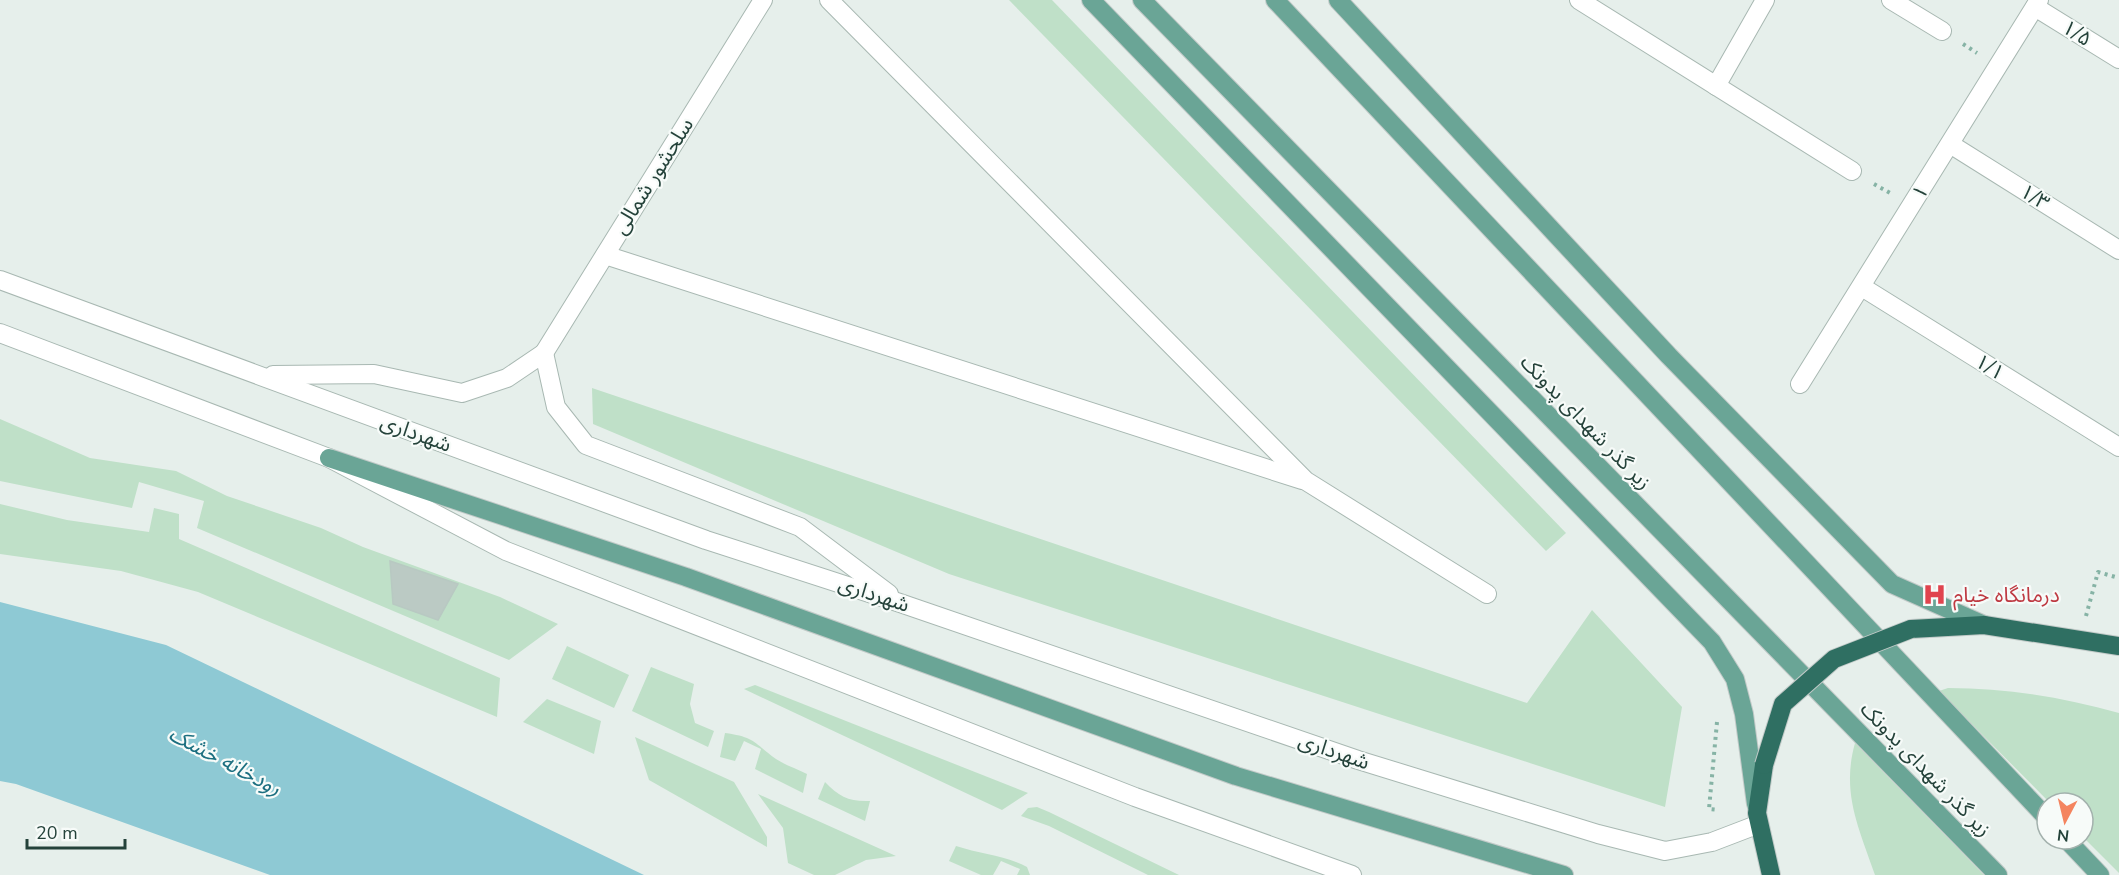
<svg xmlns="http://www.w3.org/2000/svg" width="2119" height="875" viewBox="0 0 2119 875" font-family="'Nunito Sans','Noto Sans Arabic',sans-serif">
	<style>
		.green { fill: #bfe0c8 }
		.water { fill: #8ec9d4 }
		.building { fill: #bbcac4; stroke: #b8c9c2; stroke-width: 1.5 }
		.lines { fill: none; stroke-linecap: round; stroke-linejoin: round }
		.minor-casing { stroke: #a8b8b2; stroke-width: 20 }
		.major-casing { stroke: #c2cac8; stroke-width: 20 }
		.highway-casing { stroke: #c2cac8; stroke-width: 20 }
		.path { stroke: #86b3a5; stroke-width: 4; stroke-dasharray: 3 4.5; stroke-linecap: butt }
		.minor { stroke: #fff; stroke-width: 18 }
		.major { stroke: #6aa596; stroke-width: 18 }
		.highway { stroke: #2f6f62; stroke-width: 18 }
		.highway-bridge-casing { stroke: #c2cac8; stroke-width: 20; stroke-linecap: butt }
		.highway-bridge { stroke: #2f6f62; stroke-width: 18 }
		.labels { text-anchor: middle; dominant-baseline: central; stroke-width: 4.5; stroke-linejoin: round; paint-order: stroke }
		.street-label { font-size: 21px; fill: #24423a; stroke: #f7fbf9 }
		.health-label { font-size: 21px; fill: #be3a42; stroke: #f7fbf9; text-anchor: start }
		.water-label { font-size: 22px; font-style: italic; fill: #1c6f80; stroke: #f7fbf9 }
	</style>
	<rect width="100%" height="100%" fill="#e6efeb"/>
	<g class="green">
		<polygon points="1009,0 1052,0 1566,533 1546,551"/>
		<polygon points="592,388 1527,703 1592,610 1682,707 1665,807 949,574 593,424"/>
		<polygon points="0,419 90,458 176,471 227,496 321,528 363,547 500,597 558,624 509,660 197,528 204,501 139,482 132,508 0,481"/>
		<polygon points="0,504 67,520 149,532 154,508 179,514 179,539 500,678 497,717 198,592 121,571 0,554"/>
		<polygon points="567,646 629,675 614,708 552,679"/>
		<polygon points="651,667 694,684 690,704 695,723 714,731 708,747 632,711"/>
		<polygon points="755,685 1028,793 1002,810 744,689"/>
		<path d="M1948 688C2007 688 2062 697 2119 713V873L2083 837V803H2050L1939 691Z"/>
		<polygon points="547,699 601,721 594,754 523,722"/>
		<path d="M725 733C755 737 754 743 776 759 785 765 797 769 807 774L803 793 755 769 761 749 744 741 735 761 720 757Z"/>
		<polygon points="635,737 734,782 767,837 767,847 649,780"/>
		<path d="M1855 743 1984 875H1875C1859 828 1841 793 1855 743Z"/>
		<path d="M825 782C839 797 850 802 870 801L865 821 818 799Z"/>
		<polygon points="758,794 896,856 866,860 835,875 814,875 788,863 783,828"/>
		<polygon points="1037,807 1049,812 1179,875 1148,875 1049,826 1021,816 1028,808"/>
		<path d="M956 846C980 854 1005 855 1027 867L1030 875H1017L1020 869 1001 861 993 875H981L949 861Z"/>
	</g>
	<polygon class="water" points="0,602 166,645 644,875 270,875 16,784 0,781"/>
	<polygon class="building" points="390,561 458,584 438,620 393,604"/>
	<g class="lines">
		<defs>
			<g id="minor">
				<polyline points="829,0 1306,481 1487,594"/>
				<polyline points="1579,0 1852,171"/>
				<polyline points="1891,0 1942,31"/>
				<polyline points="2035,7 2119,59"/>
				<polyline points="1716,86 1765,0"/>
				<polyline points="1950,144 2119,250"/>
				<polyline points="605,255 1302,480"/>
				<polyline points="0,280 706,540 900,603 1358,760 1598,834 1665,851 1712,842 1759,824"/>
				<polyline points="1862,287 2119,447"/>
				<polyline points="0,333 329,458 506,551 1135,797 1352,875"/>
				<polyline points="544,353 763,0"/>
				<polyline points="273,375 374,374 462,393 507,378 544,353 556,407 586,445 800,527 889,594"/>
				<polyline points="1800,384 2039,0"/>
			</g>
			<g id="major">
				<polyline points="1091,0 1712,642 1735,679 1744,714 1756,804"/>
				<polyline points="1142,0 1998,875"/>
				<polyline points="1275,0 2047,818"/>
				<polyline points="1338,0 1669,356 1892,584 1984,625"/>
				<polyline points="329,458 686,577 1236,776 1564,875"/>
				<polyline points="2066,839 2100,875"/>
			</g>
			<g id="highway">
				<polyline points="1911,629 1984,625 2119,646"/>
				<polyline points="1764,765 1757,813 1771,875"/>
			</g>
		</defs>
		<use href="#minor" class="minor-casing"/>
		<use href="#major" class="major-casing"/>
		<use href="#highway" class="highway-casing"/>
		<g class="path">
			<polyline points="1963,44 1977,53"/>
			<polyline points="1874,184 1890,193"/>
			<polyline points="2086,616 2098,572 2119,578"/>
			<polyline points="1717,722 1709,809 1719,810"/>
		</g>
		<use href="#minor" class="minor"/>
		<use href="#major" class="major"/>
		<use href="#highway" class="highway"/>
		<defs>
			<polyline id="highway-bridge" points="1764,765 1783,704 1834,659 1911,629"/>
		</defs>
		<use href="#highway-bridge" class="highway-bridge-casing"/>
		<use href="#highway-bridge" class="highway-bridge"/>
	</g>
	<defs>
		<symbol id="hospital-bare" viewBox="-9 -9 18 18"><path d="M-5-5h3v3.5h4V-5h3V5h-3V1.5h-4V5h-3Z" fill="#e0444e" stroke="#f7fbf9" stroke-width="2.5" paint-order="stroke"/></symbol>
	</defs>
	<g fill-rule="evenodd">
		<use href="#hospital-bare" x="1918" y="578" width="33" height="33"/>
	</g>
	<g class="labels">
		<g class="street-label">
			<text transform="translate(2077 33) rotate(32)">۱/۵</text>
			<text transform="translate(653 176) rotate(-58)">سلحشور شمالی</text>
			<text transform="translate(1920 192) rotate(-58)">۱</text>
			<text transform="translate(2035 197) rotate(32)">۱/۳</text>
			<text transform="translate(1990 367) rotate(32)">۱/۱</text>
			<text transform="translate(1586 422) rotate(46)">زیر گذر شهدای پدونک</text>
			<text transform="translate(416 433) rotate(20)">شهرداری</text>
			<text transform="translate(874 594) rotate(18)">شهرداری</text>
			<text transform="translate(1334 751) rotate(19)">شهرداری</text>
			<text transform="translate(1926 769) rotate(46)">زیر گذر شهدای پدونک</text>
		</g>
		<g class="health-label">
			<text x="1953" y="595">درمانگاه خیام</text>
		</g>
		<g class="water-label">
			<text transform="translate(225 761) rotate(28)">رودخانه خشک</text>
		</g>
	</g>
	<g transform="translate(2065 821) rotate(187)"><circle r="28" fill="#f7fbf9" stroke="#a3b1ad" stroke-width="1.5"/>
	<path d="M0-4.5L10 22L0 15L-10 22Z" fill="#f4845f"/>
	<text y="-9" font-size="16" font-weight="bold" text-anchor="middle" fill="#24423a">N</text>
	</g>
	<path d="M27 839v9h98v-9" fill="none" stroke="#24423a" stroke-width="3"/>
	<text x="36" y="839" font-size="18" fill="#24423a" stroke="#f7fbf9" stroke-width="4.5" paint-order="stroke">20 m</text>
</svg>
